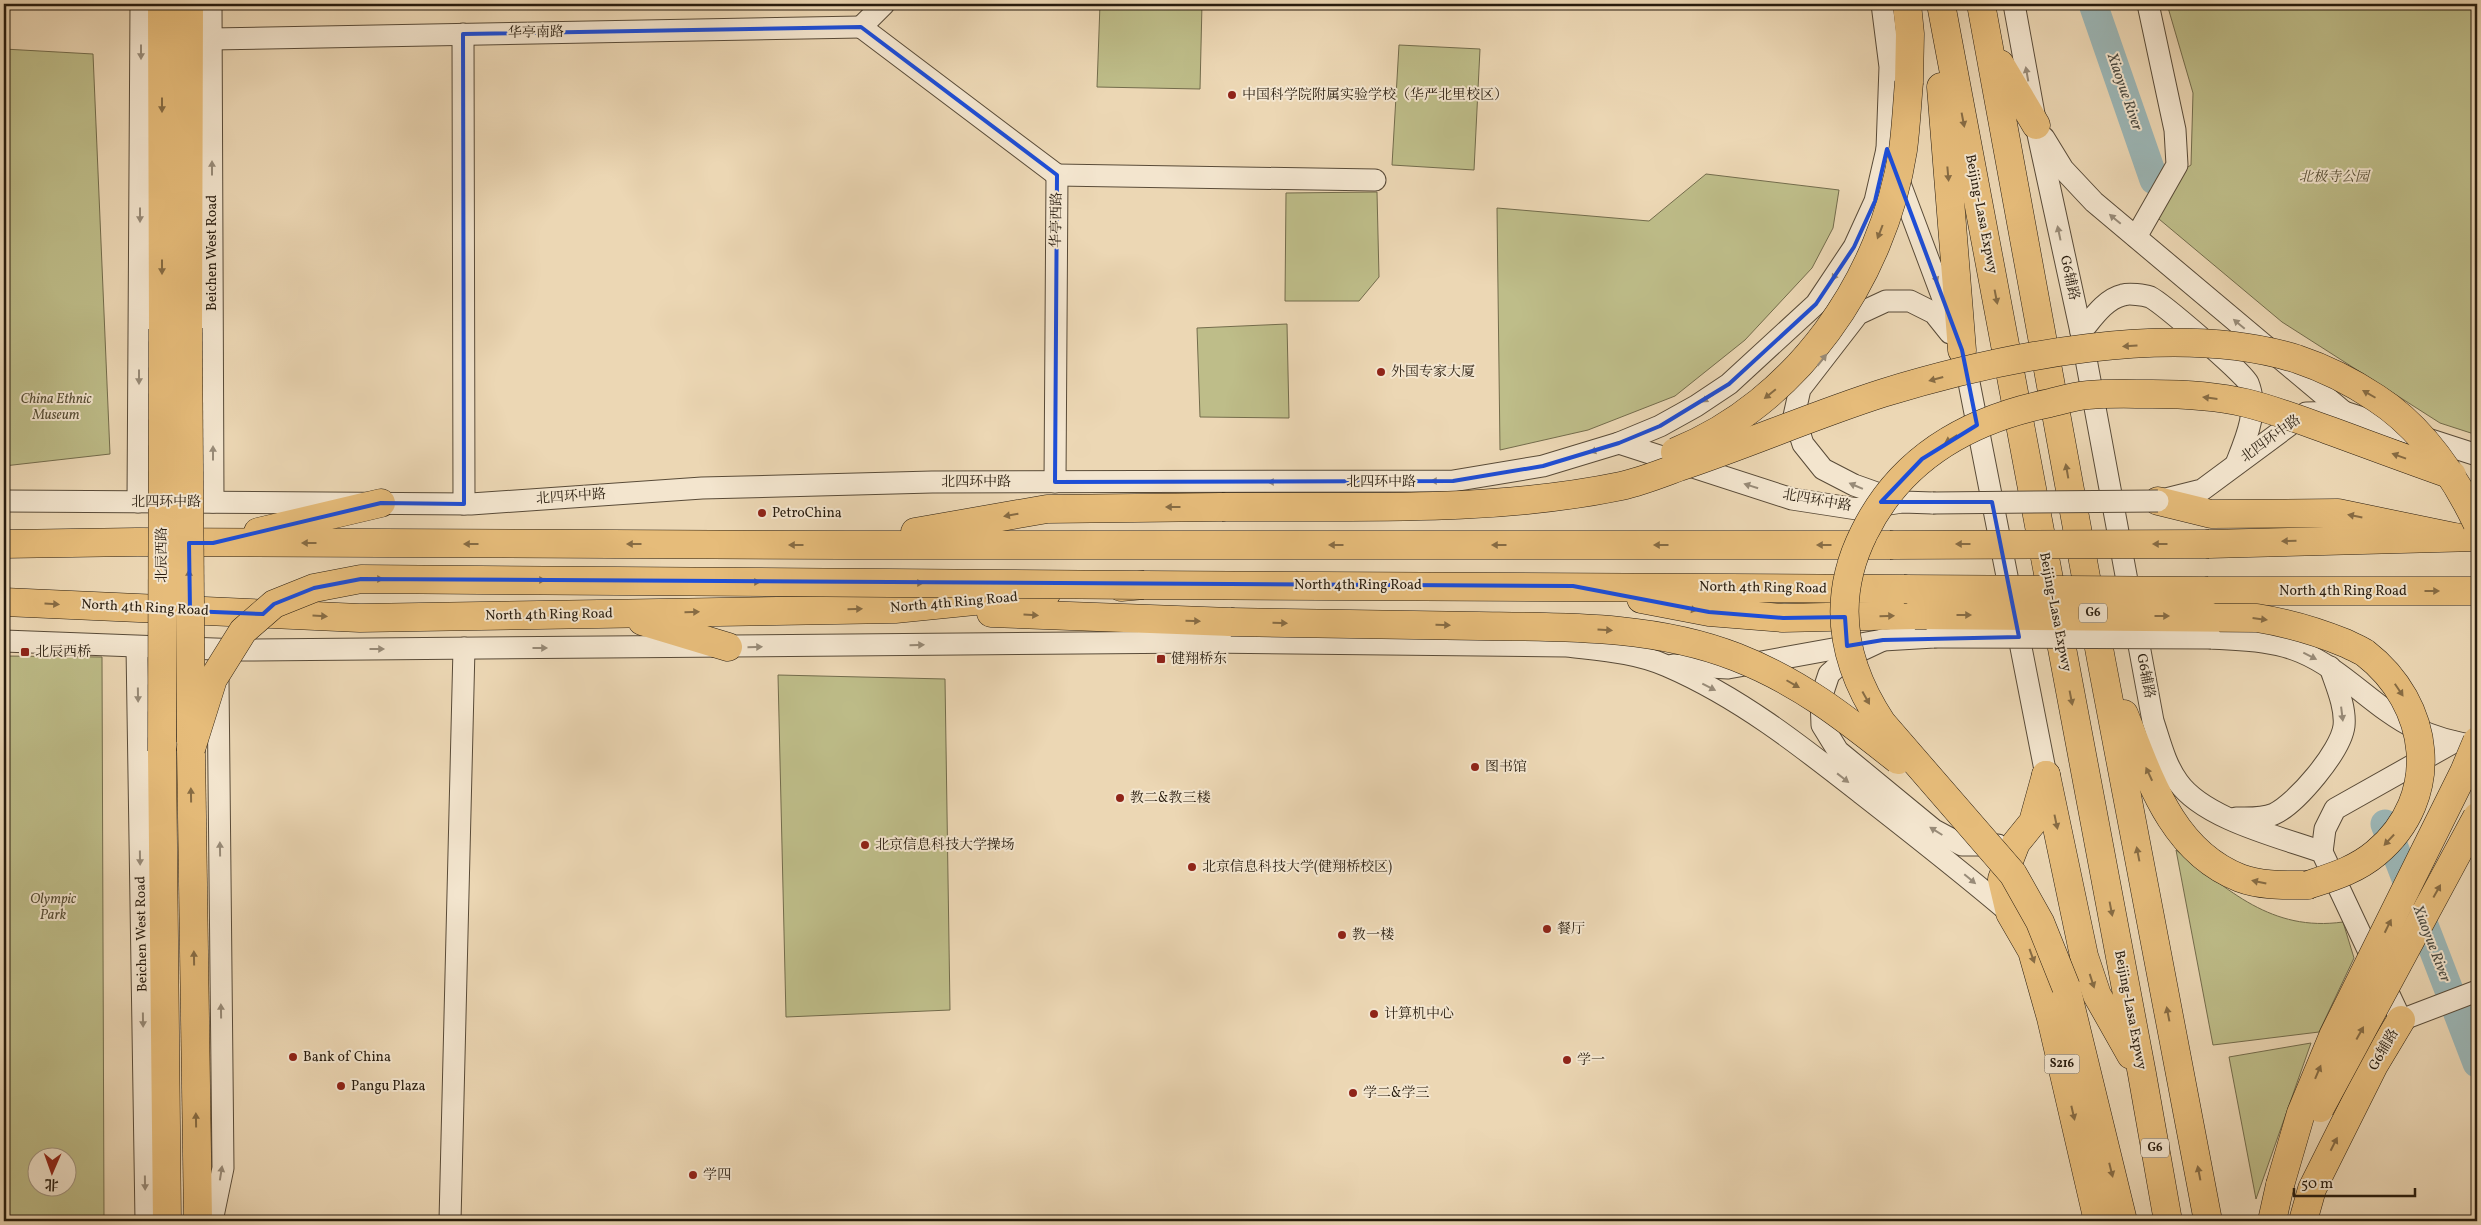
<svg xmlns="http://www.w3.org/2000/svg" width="2481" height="1225" viewBox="0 0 2481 1225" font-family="Vollkorn,'Noto Serif SC',serif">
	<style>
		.green { fill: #bebd89; stroke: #736c4c; fill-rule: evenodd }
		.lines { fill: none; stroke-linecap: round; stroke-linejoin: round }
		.river { stroke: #9cb7b7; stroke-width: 29 }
		.minor-casing { stroke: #594b38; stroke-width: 23 }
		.major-casing { stroke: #281c0e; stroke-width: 29 }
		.highway-casing { stroke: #281c0e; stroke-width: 29 }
		.minor { stroke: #f3e5ce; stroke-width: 21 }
		.major { stroke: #e6bc7a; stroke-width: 28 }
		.highway { stroke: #e6bc7a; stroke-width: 28 }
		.minor-bridge-casing { stroke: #594b38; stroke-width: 23; stroke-linecap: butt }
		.major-bridge-casing { stroke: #281c0e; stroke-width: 29; stroke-linecap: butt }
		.highway-bridge-casing { stroke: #281c0e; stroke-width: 29; stroke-linecap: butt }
		.minor-bridge { stroke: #f3e5ce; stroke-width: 21 }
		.major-bridge { stroke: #e6bc7a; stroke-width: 28 }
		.highway-bridge { stroke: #e6bc7a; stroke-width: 28 }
		.oneway { fill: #988b78 }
		.oneway2 { fill: #876c44 }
		.marked { fill: none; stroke: #1d4ed8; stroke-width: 4; stroke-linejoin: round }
		.poi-dot { fill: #8f2418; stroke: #f3e5ce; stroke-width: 2 }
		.labels { text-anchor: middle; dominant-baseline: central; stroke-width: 4; stroke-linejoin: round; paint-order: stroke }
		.shield { fill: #f3e5ce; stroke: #655848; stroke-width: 1 }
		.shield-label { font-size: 12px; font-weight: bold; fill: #281c0e }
		.street-label { font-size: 14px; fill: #281c0e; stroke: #f3e5ce }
		.poi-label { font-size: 14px; fill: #281c0e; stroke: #f3e5ce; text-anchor: start }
		.park-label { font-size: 14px; font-style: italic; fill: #554c33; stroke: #f3e5ce }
		.water-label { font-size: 15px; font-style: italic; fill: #4b4a41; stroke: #f3e5ce }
	</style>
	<rect width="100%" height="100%" fill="#ecd7b4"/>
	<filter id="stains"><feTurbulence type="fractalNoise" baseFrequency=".004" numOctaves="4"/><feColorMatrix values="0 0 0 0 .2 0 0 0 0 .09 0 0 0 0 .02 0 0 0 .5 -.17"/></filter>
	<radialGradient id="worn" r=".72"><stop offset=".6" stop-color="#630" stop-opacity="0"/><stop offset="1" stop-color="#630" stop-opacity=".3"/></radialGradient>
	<g class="green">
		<polygon points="1100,4 1202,4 1200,89 1097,87"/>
		<polygon points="2167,4 2477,4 2477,435 2440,423 2282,322 2147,209 2166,181 2191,165 2193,93"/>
		<polygon points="1399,45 1480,49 1474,170 1392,165"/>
		<polygon points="4,49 93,54 110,454 4,466"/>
		<polygon points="1706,174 1839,190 1833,228 1812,268 1745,340 1675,396 1588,430 1500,450 1497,208 1649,221"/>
		<polygon points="1377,192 1379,277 1359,301 1285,301 1286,193"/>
		<polygon points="1287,324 1289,418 1200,417 1197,328"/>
		<path d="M4 656 102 657 104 1221H4ZM38 1158H68V1188H38Z"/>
		<polygon points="778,675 945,679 950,1010 786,1017"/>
		<path d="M2176 850C2229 890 2271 932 2343 922L2354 958 2319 1032 2213 1045Z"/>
		<polygon points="2311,1043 2256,1199 2229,1057"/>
	</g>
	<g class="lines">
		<g class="river">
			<polyline points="2093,4 2154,180"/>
			<polyline points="2385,824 2477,1063"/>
		</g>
		<defs>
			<g id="minor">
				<polyline points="211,4 213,502"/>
				<polyline points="1882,4 1890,67 1887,149 1954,328"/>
				<path d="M2014 4 2036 125 2081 332 2153 721C2160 742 2165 764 2178 782 2204 819 2280 837 2322 852L2401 1020 2477 991"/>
				<polyline points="861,27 1057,175"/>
				<polyline points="861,27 884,4"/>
				<polyline points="463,34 464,504"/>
				<polyline points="211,39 861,27"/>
				<polyline points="2044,138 2063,169 2094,202 2344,412"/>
				<polyline points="1057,175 1375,180"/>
				<polyline points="2136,237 2177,165 2175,130 2148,4"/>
				<path d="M2081 332C2092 319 2105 299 2123 295 2129 293 2144 295 2150 297 2162 303 2244 373 2248 383 2259 410 2246 439 2236 464"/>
				<polyline points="1964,357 2046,775"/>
				<polyline points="1619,443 1660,426 1696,406 1729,384 1816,304 1854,247 1875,201 1887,149"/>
				<polyline points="1055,482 1057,175"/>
				<polyline points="4,501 471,504 702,488 932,482 1453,481 1543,466 1619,443 1792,499 1857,509 1902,502 1933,503"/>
				<polyline points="1899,501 1854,485 1823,469 1803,444 1794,416 1800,389 1858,314 1886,301 1910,301 1934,313 1950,333"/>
				<polyline points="2158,501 2202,490 2306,413 2344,412 2477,455"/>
				<polyline points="138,502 141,4"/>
				<path d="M2211 638C2241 640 2273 640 2301 652 2344 670 2374 708 2415 728 2435 738 2456 743 2477 746"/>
				<polyline points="1883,640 1849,656 1829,674 1821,698 1822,725 1838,751 1934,830 1962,845 1998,845"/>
				<path d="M4 641 241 650 1205 642 1567 646C1600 650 1636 652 1667 666 1739 697 1801 746 1862 794 1912 833 1962 872 2010 913"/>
				<polyline points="137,647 146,1221"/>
				<polyline points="1673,665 1728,668 1883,640 1934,637"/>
				<path d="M2236 818C2248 818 2263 819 2274 814 2296 804 2341 751 2344 726 2346 707 2336 685 2330 667"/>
				<polyline points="2322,852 2325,829 2335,809 2454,742"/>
				<polyline points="212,1221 223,1168 218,680"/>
				<polyline points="450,1221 464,648"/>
			</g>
			<g id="major">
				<polyline points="162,4 163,329"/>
				<polyline points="188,328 189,4"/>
				<polyline points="191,749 198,1221"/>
				<polyline points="162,751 167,1221"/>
				<polyline points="2046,775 2033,822 2016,843 2002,879 2010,913 2032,951 2051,1018 2098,1221"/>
				<polyline points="2303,1221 2312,1189 2374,1065 2401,1020"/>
			</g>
			<g id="highway">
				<polyline points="1907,4 1910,34 1909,82"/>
				<polyline points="1941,4 2142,1074 2168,1221"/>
				<polyline points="1981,4 2101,659 2208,1221"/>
				<polyline points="2000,64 2036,125"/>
				<polyline points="1941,87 1962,350"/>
				<polyline points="2158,501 2211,514 2338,513 2454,537"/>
				<polyline points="258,532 381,503"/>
				<polyline points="915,532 1047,509 1222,507"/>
				<polyline points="4,544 137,542 845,545 1890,545"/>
				<polyline points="2209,544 2477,537"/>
				<polyline points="1121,587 1144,585 1904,589"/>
				<polyline points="2208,591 2477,591"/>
				<polyline points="1641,599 1709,612 1783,618 1915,615"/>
				<polyline points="4,602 360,618 895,609 1046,594"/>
				<polyline points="991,613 1231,622"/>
				<polyline points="642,621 728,647"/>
				<path d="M2124 714C2149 777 2171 851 2240 878 2261 886 2285 885 2308 885"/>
				<polyline points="2046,775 2084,956 2097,995 2131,1055"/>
				<polyline points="2066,987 2123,1221"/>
				<polyline points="2272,1221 2280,1185"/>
			</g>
		</defs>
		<use href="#minor" class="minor-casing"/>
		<use href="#major" class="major-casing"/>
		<use href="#highway" class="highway-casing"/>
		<use href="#minor" class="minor"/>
		<use href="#major" class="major"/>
		<use href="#highway" class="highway"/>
		<defs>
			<g id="minor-bridge">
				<polyline points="1933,503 2158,501"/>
				<polyline points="1934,637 2211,638"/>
			</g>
			<g id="major-bridge">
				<polyline points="188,328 191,742"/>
				<polyline points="162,751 163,329"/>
			</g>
			<g id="highway-bridge">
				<path d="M1675 452C1797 403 1883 279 1903 150 1906 128 1907 105 1909 82"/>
				<path d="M1222 507C1354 506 1491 513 1621 486 1640 482 1660 474 1679 467 1748 444 1814 415 1883 393 2004 356 2174 321 2297 359 2324 368 2352 382 2376 398 2421 427 2454 475 2477 523"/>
				<polyline points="1890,545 2209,544"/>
				<polyline points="1904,589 2208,591"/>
				<path d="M1915 615 2257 618C2288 623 2316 631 2345 643 2351 646 2359 649 2365 653 2431 704 2443 797 2376 853 2356 870 2332 877 2308 885"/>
				<path d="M1231 622C1314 623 1396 625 1478 626 1564 627 1654 625 1736 657 1800 682 1845 718 1898 760"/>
				<polyline points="191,749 213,679 243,631 274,604 314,588 361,579 1144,585"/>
				<path d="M2066 987 2040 922 2013 874 1882 723C1842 663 1831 599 1864 533 1901 457 1971 419 2050 403 2062 400 2075 396 2088 395 2109 393 2131 394 2152 394 2183 394 2216 396 2246 403 2275 410 2303 421 2331 431 2372 446 2412 461 2452 475"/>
				<polyline points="2320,1108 2477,817"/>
				<polyline points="2280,1185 2301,1113 2333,1036 2464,772 2477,741"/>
			</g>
		</defs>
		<use href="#minor-bridge" class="minor-bridge-casing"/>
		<use href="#major-bridge" class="major-bridge-casing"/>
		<use href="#highway-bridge" class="highway-bridge-casing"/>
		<use href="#minor-bridge" class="minor-bridge"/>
		<use href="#major-bridge" class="major-bridge"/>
		<use href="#highway-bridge" class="highway-bridge"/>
	</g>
	<defs><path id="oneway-solid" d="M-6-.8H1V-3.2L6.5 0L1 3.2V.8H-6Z" transform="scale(1.25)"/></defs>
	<g class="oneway">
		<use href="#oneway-solid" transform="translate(141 52) rotate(90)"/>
		<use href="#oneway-solid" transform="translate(2027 74) rotate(-100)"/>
		<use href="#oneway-solid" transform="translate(212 168) rotate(-90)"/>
		<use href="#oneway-solid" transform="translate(140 215) rotate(90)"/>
		<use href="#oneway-solid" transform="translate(2115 219) rotate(-140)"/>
		<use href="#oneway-solid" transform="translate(2059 233) rotate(-102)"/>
		<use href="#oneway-solid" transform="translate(1836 274) rotate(123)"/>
		<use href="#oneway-solid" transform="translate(1935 276) rotate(69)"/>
		<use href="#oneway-solid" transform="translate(2239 324) rotate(-140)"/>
		<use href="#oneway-solid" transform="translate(1822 360) rotate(-52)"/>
		<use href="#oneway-solid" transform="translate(139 377) rotate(90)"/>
		<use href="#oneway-solid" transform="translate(1708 398) rotate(146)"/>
		<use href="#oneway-solid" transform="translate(1597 450) rotate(163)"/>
		<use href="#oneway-solid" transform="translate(213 453) rotate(-90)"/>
		<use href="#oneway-solid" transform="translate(1438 481) rotate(180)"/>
		<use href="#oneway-solid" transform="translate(1275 482) rotate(180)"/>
		<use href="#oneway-solid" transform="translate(1751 486) rotate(-162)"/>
		<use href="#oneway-solid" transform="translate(1856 486) rotate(-157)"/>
		<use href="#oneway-solid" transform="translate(917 645) rotate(-1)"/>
		<use href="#oneway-solid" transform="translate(755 647) rotate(-1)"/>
		<use href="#oneway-solid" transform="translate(540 648)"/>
		<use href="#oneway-solid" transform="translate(377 649)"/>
		<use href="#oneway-solid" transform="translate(2310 656) rotate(27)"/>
		<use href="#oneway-solid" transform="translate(1709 687) rotate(27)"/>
		<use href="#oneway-solid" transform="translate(138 695) rotate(89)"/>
		<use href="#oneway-solid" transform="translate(2342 714) rotate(83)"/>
		<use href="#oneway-solid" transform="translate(1843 778) rotate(38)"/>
		<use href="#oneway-solid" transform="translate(1936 831) rotate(-148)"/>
		<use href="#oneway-solid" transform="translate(220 849) rotate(-91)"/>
		<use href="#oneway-solid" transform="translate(140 858) rotate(89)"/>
		<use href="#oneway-solid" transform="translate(1970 879) rotate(40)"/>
		<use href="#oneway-solid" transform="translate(221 1011) rotate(-91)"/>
		<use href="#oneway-solid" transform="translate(143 1020) rotate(89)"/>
		<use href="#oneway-solid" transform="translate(221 1173) rotate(-81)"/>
		<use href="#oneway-solid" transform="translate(145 1183) rotate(89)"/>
	</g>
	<g class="oneway2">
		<use href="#oneway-solid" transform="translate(162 105) rotate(90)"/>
		<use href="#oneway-solid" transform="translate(1963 120) rotate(79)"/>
		<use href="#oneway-solid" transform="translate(1948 174) rotate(85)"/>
		<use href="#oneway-solid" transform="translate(1880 232) rotate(111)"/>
		<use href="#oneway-solid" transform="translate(162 267) rotate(90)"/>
		<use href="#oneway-solid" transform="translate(1996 297) rotate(79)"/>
		<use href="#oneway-solid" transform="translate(2130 346) rotate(177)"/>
		<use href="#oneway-solid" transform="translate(1936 379) rotate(165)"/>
		<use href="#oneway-solid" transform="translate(1770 394) rotate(141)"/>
		<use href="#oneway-solid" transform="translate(2369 394) rotate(-150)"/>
		<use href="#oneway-solid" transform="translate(2210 398) rotate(-173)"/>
		<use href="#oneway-solid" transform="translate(1951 439) rotate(148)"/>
		<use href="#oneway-solid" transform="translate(2399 456) rotate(-160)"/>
		<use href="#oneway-solid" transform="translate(2067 471) rotate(-100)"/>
		<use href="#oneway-solid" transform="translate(1173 507) rotate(180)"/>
		<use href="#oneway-solid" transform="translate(1011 515) rotate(170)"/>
		<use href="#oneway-solid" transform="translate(2355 516) rotate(-169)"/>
		<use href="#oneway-solid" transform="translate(2289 541) rotate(178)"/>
		<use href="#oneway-solid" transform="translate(309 543) rotate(-180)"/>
		<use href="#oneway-solid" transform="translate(471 544) rotate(-180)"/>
		<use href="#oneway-solid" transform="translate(634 544) rotate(-180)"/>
		<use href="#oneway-solid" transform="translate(1963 544) rotate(180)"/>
		<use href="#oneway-solid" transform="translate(2160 544) rotate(180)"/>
		<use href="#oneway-solid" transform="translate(796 545) rotate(-180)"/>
		<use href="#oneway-solid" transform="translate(1336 545) rotate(180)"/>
		<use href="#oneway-solid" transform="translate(1499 545) rotate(180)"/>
		<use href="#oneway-solid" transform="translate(1661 545) rotate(180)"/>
		<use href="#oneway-solid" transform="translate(1824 545) rotate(180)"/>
		<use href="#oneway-solid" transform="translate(189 577) rotate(-90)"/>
		<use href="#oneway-solid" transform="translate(376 579)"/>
		<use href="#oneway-solid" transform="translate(538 580)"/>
		<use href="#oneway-solid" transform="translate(753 582)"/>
		<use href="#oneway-solid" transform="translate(916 583)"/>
		<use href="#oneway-solid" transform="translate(2432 591)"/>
		<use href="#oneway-solid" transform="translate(52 604) rotate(3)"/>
		<use href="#oneway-solid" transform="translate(855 609) rotate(-1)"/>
		<use href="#oneway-solid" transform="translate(1690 609) rotate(11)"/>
		<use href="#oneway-solid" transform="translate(692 612) rotate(-1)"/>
		<use href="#oneway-solid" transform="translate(1031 615) rotate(3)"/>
		<use href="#oneway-solid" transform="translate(1964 615)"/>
		<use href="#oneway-solid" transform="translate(320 616) rotate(3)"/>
		<use href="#oneway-solid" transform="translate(1887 616) rotate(-1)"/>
		<use href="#oneway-solid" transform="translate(2162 616)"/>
		<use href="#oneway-solid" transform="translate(2260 619) rotate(7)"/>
		<use href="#oneway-solid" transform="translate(1193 621) rotate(1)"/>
		<use href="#oneway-solid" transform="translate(1280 623) rotate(1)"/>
		<use href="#oneway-solid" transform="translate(1443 625) rotate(1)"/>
		<use href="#oneway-solid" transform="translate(1605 630) rotate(4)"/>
		<use href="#oneway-solid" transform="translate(1793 684) rotate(30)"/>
		<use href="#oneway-solid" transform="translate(2399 690) rotate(56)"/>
		<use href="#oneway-solid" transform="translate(1866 698) rotate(61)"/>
		<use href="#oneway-solid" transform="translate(2071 698) rotate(79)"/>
		<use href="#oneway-solid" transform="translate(2149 774) rotate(-115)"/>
		<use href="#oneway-solid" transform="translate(191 795) rotate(-91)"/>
		<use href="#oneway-solid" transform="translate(2056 822) rotate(78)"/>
		<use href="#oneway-solid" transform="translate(2389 840) rotate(133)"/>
		<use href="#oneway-solid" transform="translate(2138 854) rotate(-101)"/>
		<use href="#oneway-solid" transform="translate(2259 882) rotate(-168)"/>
		<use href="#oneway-solid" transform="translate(2437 891) rotate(-61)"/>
		<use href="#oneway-solid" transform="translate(2111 909) rotate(79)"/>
		<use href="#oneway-solid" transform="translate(2388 926) rotate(-64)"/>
		<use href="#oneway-solid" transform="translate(2032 956) rotate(70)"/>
		<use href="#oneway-solid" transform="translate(194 958) rotate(-91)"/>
		<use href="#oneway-solid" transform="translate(2092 981) rotate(72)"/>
		<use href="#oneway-solid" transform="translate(2168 1014) rotate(-101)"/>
		<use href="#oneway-solid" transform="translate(2360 1033) rotate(-61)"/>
		<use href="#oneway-solid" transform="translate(2318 1072) rotate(-67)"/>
		<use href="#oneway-solid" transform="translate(2073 1113) rotate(77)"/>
		<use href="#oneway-solid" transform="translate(196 1120) rotate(-91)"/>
		<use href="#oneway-solid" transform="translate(2334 1144) rotate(-63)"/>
		<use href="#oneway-solid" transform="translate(2111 1170) rotate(76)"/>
		<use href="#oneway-solid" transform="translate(2199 1173) rotate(-101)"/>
	</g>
	<path class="marked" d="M861 27 1057 175 1055 482 1453 481 1543 466 1619 443 1660 426 1729 384 1816 304 1854 247 1875 201 1887 149 1962 350 1977 425 1922 459 1881 502H1992L2019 637 1883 640 1847 646 1845 617 1783 618 1709 612 1573 586 361 579 314 588 274 604 263 614 190 611 189 543H213L381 503 464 504 463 34Z"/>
	<g class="poi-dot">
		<circle cx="1232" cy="95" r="5"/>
		<circle cx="1381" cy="372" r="5"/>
		<circle cx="762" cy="513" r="5"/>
		<rect x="20" y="647" width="10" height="10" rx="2.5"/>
		<rect x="1156" y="654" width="10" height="10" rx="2.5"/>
		<circle cx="1475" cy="767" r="5"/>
		<circle cx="1120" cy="798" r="5"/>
		<circle cx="865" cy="845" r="5"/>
		<circle cx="1192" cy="867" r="5"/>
		<circle cx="1547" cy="929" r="5"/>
		<circle cx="1342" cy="935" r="5"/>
		<circle cx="1374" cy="1014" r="5"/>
		<circle cx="293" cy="1057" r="5"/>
		<circle cx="1567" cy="1060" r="5"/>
		<circle cx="341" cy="1086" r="5"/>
		<circle cx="1353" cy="1093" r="5"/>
		<circle cx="693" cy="1175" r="5"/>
	</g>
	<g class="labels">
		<g class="shield">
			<rect x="2079" y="603.5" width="28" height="19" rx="4"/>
			<rect x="2044.5" y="1054.5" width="35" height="19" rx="4"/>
			<rect x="2141" y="1138.5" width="28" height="19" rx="4"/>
		</g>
		<g class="shield-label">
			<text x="2093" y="613">G6</text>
			<text x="2062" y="1064">S216</text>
			<text x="2155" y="1148">G6</text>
		</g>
		<g class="street-label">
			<text transform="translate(536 33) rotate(-1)">华亭南路</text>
			<text transform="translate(1981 214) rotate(79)">Beijing-Lasa Expwy</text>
			<text transform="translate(1057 220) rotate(-89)">华亭西路</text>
			<text transform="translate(212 253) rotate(-90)">Beichen West Road</text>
			<text transform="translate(2069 278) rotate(78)">G6辅路</text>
			<text transform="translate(2271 439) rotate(-36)">北四环中路</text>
			<text x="976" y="482">北四环中路</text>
			<text x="1381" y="482">北四环中路</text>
			<text transform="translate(571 497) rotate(-4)">北四环中路</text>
			<text transform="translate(1817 501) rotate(10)">北四环中路</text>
			<text x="166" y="502">北四环中路</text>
			<text transform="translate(162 555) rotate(-90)">北辰西路</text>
			<text x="1358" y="585">North 4th Ring Road</text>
			<text transform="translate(1763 588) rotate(1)">North 4th Ring Road</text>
			<text x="2343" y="591">North 4th Ring Road</text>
			<text transform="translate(954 603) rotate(-5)">North 4th Ring Road</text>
			<text transform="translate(145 608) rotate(3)">North 4th Ring Road</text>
			<text transform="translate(2055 612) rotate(79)">Beijing-Lasa Expwy</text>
			<text transform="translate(549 615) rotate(-1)">North 4th Ring Road</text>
			<text transform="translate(2145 676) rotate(79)">G6辅路</text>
			<text transform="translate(142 934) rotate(-91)">Beichen West Road</text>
			<text transform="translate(2130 1010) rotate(79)">Beijing-Lasa Expwy</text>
			<text transform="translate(2384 1050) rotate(-60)">G6辅路</text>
		</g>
		<g class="poi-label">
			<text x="1242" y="95">中国科学院附属实验学校（华严北里校区）</text>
			<text x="1391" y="372">外国专家大厦</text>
			<text x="772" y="513">PetroChina</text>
			<text x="35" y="652">北辰西桥</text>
			<text x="1171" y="659">健翔桥东</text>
			<text x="1485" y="767">图书馆</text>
			<text x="1130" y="798">教二&amp;教三楼</text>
			<text x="875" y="845">北京信息科技大学操场</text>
			<text x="1202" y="867">北京信息科技大学(健翔桥校区)</text>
			<text x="1557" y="929">餐厅</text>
			<text x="1352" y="935">教一楼</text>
			<text x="1384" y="1014">计算机中心</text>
			<text x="303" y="1057">Bank of China</text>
			<text x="1577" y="1060">学一</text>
			<text x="351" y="1086">Pangu Plaza</text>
			<text x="1363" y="1093">学二&amp;学三</text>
			<text x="703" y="1175">学四</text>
		</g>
		<g class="park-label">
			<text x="2334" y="177">北极寺公园</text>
			<text x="56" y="399">China Ethnic<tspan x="56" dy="16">Museum</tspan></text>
			<text x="53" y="899">Olympic<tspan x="53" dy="16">Park</tspan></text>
		</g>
		<g class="water-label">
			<text transform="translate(2124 92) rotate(71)">Xiaoyue River</text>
			<text transform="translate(2431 944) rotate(69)">Xiaoyue River</text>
		</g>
	</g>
	<rect width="2481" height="1225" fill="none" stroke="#ecd7b4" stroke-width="20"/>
	<rect x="5" y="5" width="2471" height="1215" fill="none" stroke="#281c0e" stroke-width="2.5"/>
	<rect x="10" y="10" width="2461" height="1205" fill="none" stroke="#281c0e"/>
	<g transform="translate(52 1172) rotate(182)"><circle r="24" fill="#f3e5ce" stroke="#a29581"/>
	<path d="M0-4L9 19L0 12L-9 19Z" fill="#8f2418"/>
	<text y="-8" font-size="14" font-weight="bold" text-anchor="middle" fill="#281c0e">北</text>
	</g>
	<path d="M2294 1188v8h121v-8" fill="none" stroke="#281c0e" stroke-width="2.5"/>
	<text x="2301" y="1188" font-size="15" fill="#281c0e" stroke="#f3e5ce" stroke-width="4" paint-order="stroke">50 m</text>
	<rect width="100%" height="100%" filter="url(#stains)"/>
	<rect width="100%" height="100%" fill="url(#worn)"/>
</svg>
